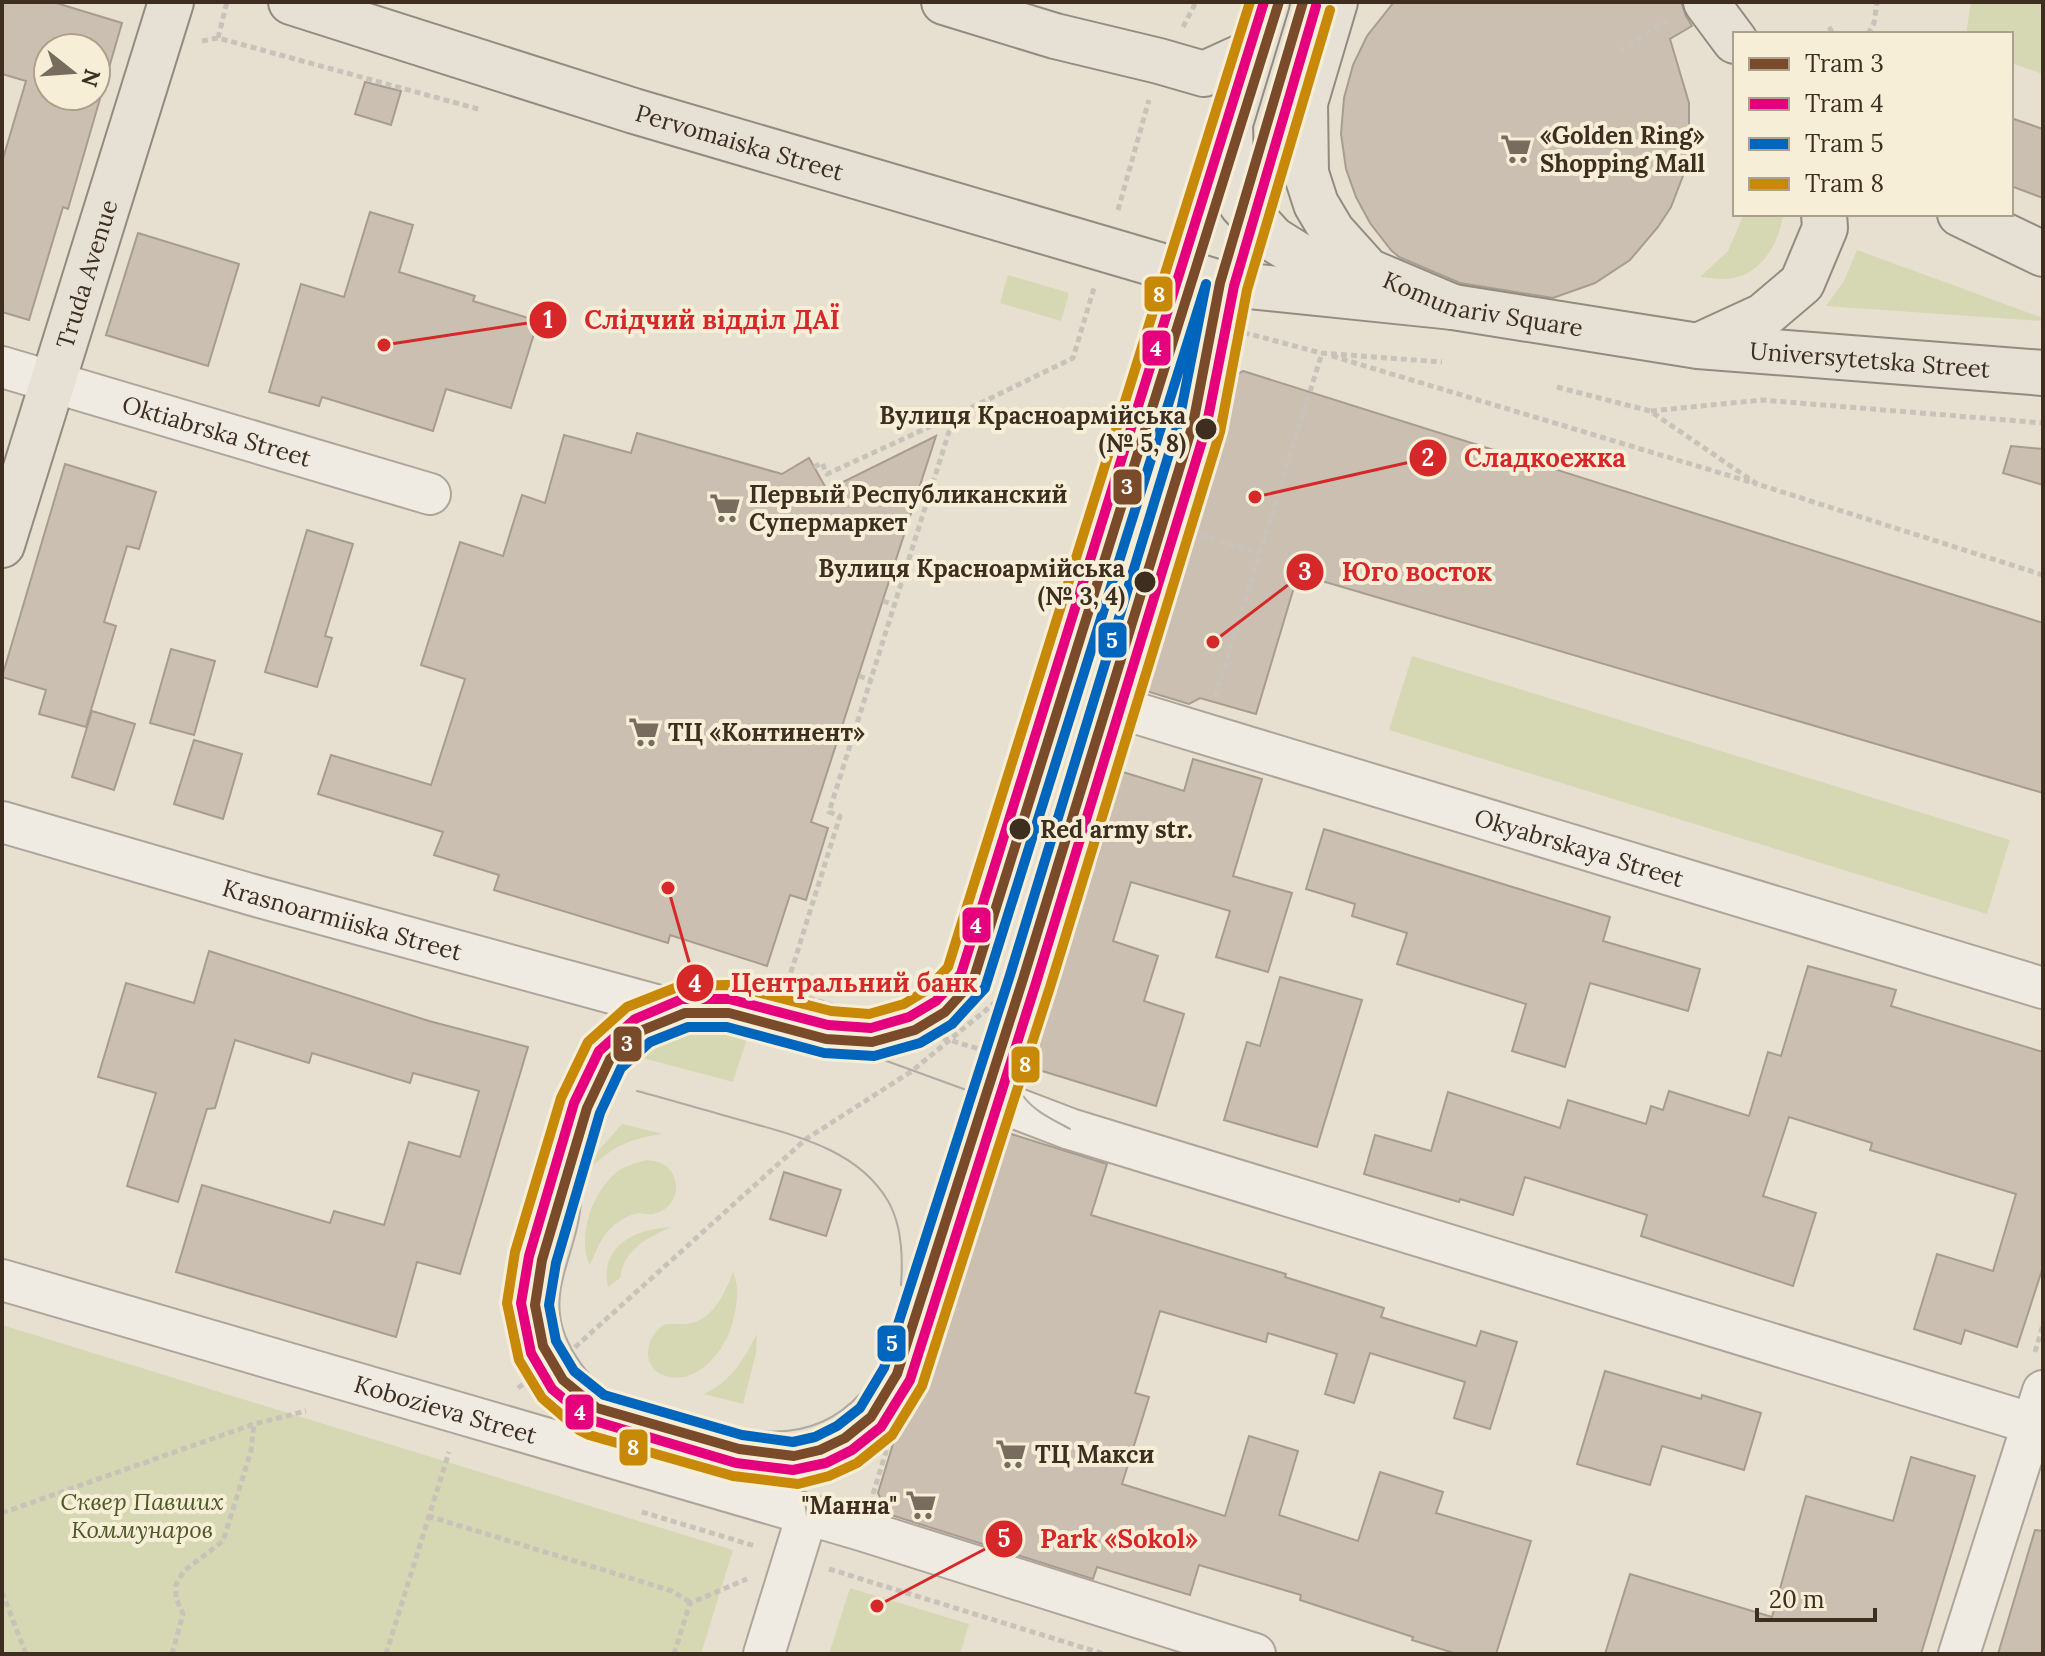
<svg xmlns="http://www.w3.org/2000/svg" width="2045" height="1656" viewBox="0 0 2045 1656" font-family="Lora,serif">
	<style>
		.green { fill: #d6d7b3 }
		.building { fill: #cbbfb2; stroke: #a89c90; stroke-width: 2; fill-rule: evenodd }
		.lines { fill: none; stroke-linecap: round; stroke-linejoin: round }
		.minor-casing { stroke: #ada599; stroke-width: 44 }
		.major-casing { stroke: #928b80; stroke-width: 48 }
		.path { stroke: #c8c2b9; stroke-width: 5; stroke-dasharray: 6 4; stroke-linecap: butt }
		.minor { stroke: #efebe3; stroke-width: 40 }
		.major { stroke: #e6e1d4; stroke-width: 44 }
		.tram { stroke: #afaaa2; stroke-width: 2 }
		.tram-1-casing { stroke: #f7eed8; stroke-width: 16 }
		.tram-2-casing { stroke: #f7eed8; stroke-width: 16 }
		.tram-3-casing { stroke: #f7eed8; stroke-width: 16 }
		.tram-4-casing { stroke: #f7eed8; stroke-width: 16 }
		.tram-1 { stroke: #7a4b2a; stroke-width: 10 }
		.tram-2 { stroke: #e5007d; stroke-width: 10 }
		.tram-3 { stroke: #0065bd; stroke-width: 10 }
		.tram-4 { stroke: #c88808; stroke-width: 10 }
		.stop-dot { fill: #3d2e20; stroke: #f7eed8; stroke-width: 3 }
		.labels { text-anchor: middle; dominant-baseline: central; stroke-width: 8; stroke-linejoin: round; paint-order: stroke }
		.poi-label { font-size: 24px; font-weight: bold; fill: #3d2e20; stroke: #f7eed8; text-anchor: start }
		.street-label { font-size: 24px; fill: #3d2e20; stroke: #f7eed8 }
		.stop-label { font-size: 24px; font-weight: bold; fill: #3d2e20; stroke: #f7eed8; text-anchor: end }
		.park-label { font-size: 24px; font-style: italic; fill: #4d5a26; stroke: #f7eed8 }
		.leader { fill: none; stroke: #d62828; stroke-width: 3 }
		.callout-dot { fill: #d62828; stroke: #f7eed8; stroke-width: 3 }
		.mark-label { font-size: 24px; text-anchor: middle; font-weight: bold; fill: #fff }
		.callout-label { font-size: 26px; text-anchor: middle; font-weight: bold; fill: #d62828; stroke: #f7eed8; stroke-width: 8; stroke-linejoin: round; paint-order: stroke }
		.line-badge { stroke: #f7eed8; stroke-width: 3 }
		.badge-label { font-size: 22px; text-anchor: middle; font-weight: bold; fill: #fff }
	</style>
	<rect width="100%" height="100%" fill="#e7e0d1"/>
	<g class="green">
		<polygon points="1971,2 2043,2 2043,74 2011,63 2011,34 1966,34"/>
		<path d="M1744 214H1783C1780 241 1763 272 1734 278 1724 280 1711 278 1700 277L1728 251Z"/>
		<polygon points="1857,250 2043,318 2043,321 1826,306 1844,281"/>
		<polygon points="1008,275 1069,293 1061,321 1000,303"/>
		<polygon points="1412,656 2010,840 1987,914 1389,730"/>
		<polygon points="688,1025 724,1025 749,1032 733,1082 628,1054 646,1041"/>
		<path d="M622 1124 663 1134C632 1138 612 1146 590 1169L598 1151Z"/>
		<path d="M647 1160C656 1161 664 1163 670 1170 683 1187 674 1210 653 1214 646 1215 641 1212 634 1214 627 1216 619 1221 612 1227 601 1237 596 1251 590 1265 576 1236 593 1191 617 1172 626 1165 637 1163 647 1160Z"/>
		<path d="M671 1227C647 1238 624 1249 620 1278L608 1287C599 1245 636 1229 671 1227Z"/>
		<path d="M733 1272C740 1288 737 1305 733 1321 727 1347 701 1383 669 1377 641 1371 643 1340 663 1325 672 1323 680 1325 688 1324 714 1319 725 1293 733 1272Z"/>
		<polygon points="2,1325 733,1550 701,1654 2,1654"/>
		<path d="M757 1334 756 1353 743 1404 704 1394C731 1382 744 1359 757 1334Z"/>
		<polygon points="850,1588 969,1624 960,1654 829,1654"/>
	</g>
	<g class="building">
		<path d="M2 2H53L122 23 68 209 63 207 29 320 2 312V162L26 81 2 74ZM48 48H96V96H48Z"/>
		<polygon points="1394,2 1681,2 1686,16 1692,26 1670,39 1689,103 1689,145 1686,168 1671,207 1658,227 1630,260 1595,283 1553,298 1460,283 1399,257 1391,250 1370,223 1356,197 1346,169 1341,134 1344,98 1353,65 1367,36"/>
		<polygon points="365,82 401,91 391,125 355,114"/>
		<polygon points="2011,118 2043,129 2043,198 2011,186"/>
		<polygon points="370,212 413,225 399,272 475,296 473,301 538,321 511,408 446,389 433,431 322,397 319,406 269,392 301,284 344,297"/>
		<polygon points="138,233 239,264 208,366 106,335"/>
		<polygon points="1243,371 2043,623 2043,793 1298,574 1256,714 1200,698 1189,704 1146,691 1140,677 1145,656 1138,654 1163,574 1170,577 1174,563 1183,566 1203,500 1195,497 1199,483 1191,481 1215,402 1222,404 1230,378"/>
		<polygon points="637,433 782,474 809,458 827,490 936,436 811,822 828,828 806,900 790,895 767,966 670,935 668,943 494,890 499,875 434,855 443,832 318,794 331,755 431,785 465,679 421,665 460,542 503,556 522,495 545,503 564,435 631,453"/>
		<polygon points="2011,446 2043,449 2043,485 2003,473"/>
		<polygon points="65,464 156,492 139,549 127,546 104,622 116,626 86,727 39,714 46,690 2,677"/>
		<polygon points="307,530 353,544 325,636 332,638 317,687 265,672"/>
		<polygon points="171,649 215,661 194,735 150,723"/>
		<polygon points="92,711 135,724 114,790 72,777"/>
		<polygon points="194,740 242,754 223,819 174,804"/>
		<polygon points="1193,759 1262,779 1233,876 1292,893 1268,972 1216,957 1230,911 1131,882 1113,941 1158,956 1144,1001 1184,1014 1156,1106 1026,1066 1072,919 1057,914 1074,858 1095,865 1123,772 1184,791"/>
		<polygon points="1324,829 1610,917 1603,941 1700,969 1688,1011 1590,983 1565,1067 1512,1051 1526,1004 1397,964 1407,933 1352,916 1355,904 1306,889"/>
		<polygon points="209,951 429,1021 528,1047 460,1274 417,1262 396,1337 176,1272 202,1185 330,1223 334,1211 384,1225 409,1142 460,1157 479,1091 413,1073 410,1083 312,1053 309,1063 235,1040 215,1108 207,1109 178,1202 127,1186 156,1093 98,1077 126,983 194,1003"/>
		<polygon points="1808,966 1896,990 1891,1006 2043,1052 2043,1267 2017,1347 1965,1330 1961,1344 1914,1329 1937,1254 1993,1271 2016,1194 1870,1150 1872,1143 1789,1117 1763,1196 1816,1213 1793,1286 1641,1236 1647,1215 1525,1177 1513,1215 1460,1199 1459,1202 1364,1174 1375,1135 1431,1151 1448,1092 1560,1128 1568,1100 1646,1124 1651,1106 1663,1110 1669,1091 1749,1116 1768,1052 1781,1056"/>
		<polygon points="1280,977 1362,1000 1317,1147 1224,1120 1247,1042 1260,1046"/>
		<polygon points="1008,1133 1107,1164 1091,1215 1286,1274 1285,1277 1384,1308 1381,1317 1476,1346 1481,1331 1517,1342 1490,1429 1454,1418 1465,1382 1370,1353 1354,1403 1325,1394 1337,1354 1268,1333 1266,1342 1160,1311 1135,1393 1149,1397 1122,1484 1225,1516 1249,1436 1298,1451 1279,1515 1358,1541 1380,1472 1443,1492 1436,1513 1531,1541 1496,1654 1457,1654 1412,1640 1413,1637 1300,1600 1301,1595 1199,1565 1190,1595 1097,1567 1093,1579 888,1514 878,1493 911,1385 927,1390"/>
		<polygon points="784,1172 841,1190 826,1236 770,1219"/>
		<polygon points="1605,1371 1701,1399 1702,1395 1761,1413 1744,1470 1662,1446 1650,1485 1577,1464"/>
		<polygon points="1911,1457 1975,1476 1921,1654 1605,1654 1630,1574 1772,1617 1806,1496 1893,1521"/>
		<polygon points="2035,1530 2043,1531 2043,1654 1998,1654"/>
	</g>
	<g class="lines">
		<defs>
			<g id="minor">
				<path id="s1" d="M2 367 430 494"/>
				<path id="s2" d="M1116 707 2043 988"/>
				<path id="s3" d="M2 822 260 897 685 1013"/>
				<polyline points="994,1100 1070,1129 2043,1427"/>
				<path id="s4" d="M2 1280 861 1530 1255 1654"/>
				<polyline points="764,1654 807,1515"/>
				<polyline points="1959,1654 2043,1391"/>
			</g>
			<g id="major">
				<path id="s5" d="M291 2 634 111 1220 283 1453 307"/>
				<polyline points="944,2 1055,36 1159,61 1204,74 1250,53"/>
				<polyline points="1267,2 1230,124 1231,161 1241,204 1273,239 1313,264 1367,281"/>
				<path id="s6" d="M1335 2 1305 103 1306 173 1316 204 1332 231 1368 271 1453 307 1698 346 2043 373"/>
				<polyline points="1706,2 1735,41"/>
				<polyline points="1960,214 2043,254"/>
				<polyline points="1700,345 1763,316 1802,283 1825,228 1824,214"/>
				<path id="s7" d="M2 545 171 2"/>
			</g>
		</defs>
		<use href="#minor" class="minor-casing"/>
		<use href="#major" class="major-casing"/>
		<g class="path">
			<polyline points="1183,27 1196,2"/>
			<polyline points="1829,27 1833,34"/>
			<polyline points="1868,34 1874,23 1877,2"/>
			<polyline points="218,38 227,2"/>
			<polyline points="202,41 218,38 482,110"/>
			<polyline points="1620,50 1671,18"/>
			<polyline points="1118,210 1149,100"/>
			<polyline points="1234,330 1321,353 1442,362"/>
			<polyline points="1332,356 1757,484"/>
			<polyline points="1557,387 1650,411 1757,484 2043,575"/>
			<polyline points="1651,411 1762,400 2043,423"/>
			<polyline points="814,467 822,463 827,474 953,416"/>
			<polyline points="1171,526 1260,553"/>
			<polyline points="883,601 895,605"/>
			<polyline points="1128,668 1233,329"/>
			<polyline points="859,676 871,680"/>
			<polyline points="1215,697 1322,353"/>
			<polyline points="1006,1057 785,991 840,816 829,812 954,416 1073,358 1094,288"/>
			<polyline points="1006,1058 1105,743"/>
			<polyline points="2035,1352 2043,1325"/>
			<polyline points="518,1388 573,1349 806,1139 912,1071 1032,972"/>
			<polyline points="873,1494 983,1136"/>
			<polyline points="642,1512 755,1546"/>
			<polyline points="2,1513 254,1424 306,1411"/>
			<polyline points="428,1516 672,1591 691,1603"/>
			<polyline points="829,1569 1104,1654"/>
			<polyline points="2,1592 26,1654"/>
			<polyline points="172,1654 183,1614 176,1598 176,1585 184,1571 223,1541 251,1451 254,1424"/>
			<polyline points="386,1654 449,1452"/>
			<polyline points="674,1654 690,1603 747,1579"/>
		</g>
		<use href="#minor" class="minor"/>
		<use href="#major" class="major"/>
		<g class="tram">
			<path d="M1017 998C1015 1028 1005 1070 1024 1097 1035 1112 1054 1120 1070 1129"/>
			<polyline points="826,1039 994,1100"/>
			<path d="M637 1091C671 1100 704 1110 737 1119 792 1135 857 1148 888 1201 902 1225 903 1258 901 1285"/>
			<path d="M587 1108C585 1120 582 1132 581 1144 580 1167 583 1188 580 1211 576 1251 550 1287 563 1329 568 1346 582 1368 595 1380 613 1397 645 1402 667 1409 734 1429 805 1454 860 1394 895 1356 901 1296 918 1249 932 1211 952 1176 972 1141"/>
			<polyline points="739,1449 777,1465 803,1489 807,1515"/>
		</g>
		<defs>
			<polyline id="tram-1" points="1279,2 973,981 945,1012 915,1030 872,1042 826,1039 729,1013 685,1013 643,1030 610,1059 587,1108 542,1260 535,1305 543,1346 563,1380 597,1408 739,1449 794,1456 820,1450 845,1438 871,1417 897,1374 1023,979 1193,424 1220,283 1303,2"/>
			<polyline id="tram-2" points="1264,2 961,974 936,1001 909,1017 871,1028 828,1025 729,999 682,999 635,1019 599,1051 574,1103 529,1256 521,1303 531,1353 552,1389 588,1419 736,1463 793,1470 826,1463 852,1450 881,1427 910,1380 1036,983 1206,428 1234,286 1316,6"/>
			<polygon id="tram-3" points="1206,284 1179,421 1010,975 884,1368 860,1408 837,1426 815,1437 793,1442 742,1435 604,1395 574,1371 556,1341 549,1305 556,1263 600,1113 621,1068 650,1042 688,1027 727,1027 824,1053 874,1056 920,1043 952,1024 985,988"/>
			<polyline id="tram-4" points="1250,2 948,967 927,990 904,1004 869,1014 831,1011 729,985 680,986 627,1007 588,1042 561,1098 515,1252 507,1303 519,1360 542,1398 579,1430 589,1435 733,1476 798,1484 829,1476 857,1463 892,1435 922,1386 1050,987 1220,432 1247,290 1330,10"/>
		</defs>
		<use href="#tram-1" class="tram-1-casing"/>
		<use href="#tram-2" class="tram-2-casing"/>
		<use href="#tram-3" class="tram-3-casing"/>
		<use href="#tram-4" class="tram-4-casing"/>
		<use href="#tram-1" class="tram-1"/>
		<use href="#tram-2" class="tram-2"/>
		<use href="#tram-3" class="tram-3"/>
		<use href="#tram-4" class="tram-4"/>
	</g>
	<defs>
		<symbol id="supermarket-bare" viewBox="-9 -9 18 18"><path d="M-6-5.5h2.5l.6 2H6L4.5 2H-2.5L-4.4-4H-6ZM-1.5 3.2a1.3 1.3 0 1 0 .1 0ZM3 3.2a1.3 1.3 0 1 0 .1 0Z" fill="#786c5e" stroke="#f7eed8" stroke-width="2.5" paint-order="stroke"/></symbol>
	</defs>
	<g fill-rule="evenodd">
		<use href="#supermarket-bare" x="1494" y="127" width="44" height="44"/>
		<use href="#supermarket-bare" x="703" y="486" width="44" height="44"/>
		<use href="#supermarket-bare" x="622" y="710" width="44" height="44"/>
		<use href="#supermarket-bare" x="989" y="1432" width="44" height="44"/>
		<use href="#supermarket-bare" x="899" y="1483" width="44" height="44"/>
	</g>
	<g class="stop-dot">
		<circle cx="1206" cy="429" r="12"/>
		<circle cx="1145" cy="582" r="12"/>
		<circle cx="1020" cy="829" r="12"/>
	</g>
	<g class="labels">
		<g class="poi-label">
			<text x="1540" y="135">«Golden Ring»<tspan x="1540" dy="28">Shopping Mall</tspan></text>
			<text x="749" y="494">Первый Республиканский<tspan x="749" dy="28">Супермаркет</tspan></text>
			<text x="668" y="732">ТЦ «Континент»</text>
			<text x="1035" y="1454">ТЦ Макси</text>
			<text x="897" y="1505" text-anchor="end">"Манна"</text>
		</g>
		<g class="street-label">
			<text stroke="none"><textPath href="#s5" startOffset="470">Pervomaiska Street</textPath></text>
			<text stroke="none"><textPath href="#s7" startOffset="284">Truda Avenue</textPath></text>
			<text stroke="none"><textPath href="#s6" startOffset="414">Komunariv Square</textPath></text>
			<text stroke="none"><textPath href="#s6" startOffset="806">Universytetska Street</textPath></text>
			<text stroke="none"><textPath href="#s1" startOffset="224">Oktiabrska Street</textPath></text>
			<text stroke="none"><textPath href="#s2" startOffset="484">Okyabrskaya Street</textPath></text>
			<text stroke="none"><textPath href="#s3" startOffset="354">Krasnoarmiiska Street</textPath></text>
			<text stroke="none"><textPath href="#s4" startOffset="462">Kobozieva Street</textPath></text>
		</g>
		<g class="stop-label">
			<text x="1186" y="415">Вулиця Красноармійська<tspan x="1186" dy="28">(№ 5, 8)</tspan></text>
			<text x="1125" y="568">Вулиця Красноармійська<tspan x="1125" dy="28">(№ 3, 4)</tspan></text>
			<text x="1040" y="829" text-anchor="start">Red army str.</text>
		</g>
		<g class="park-label">
			<text x="142" y="1501">Сквер Павших<tspan x="142" dy="28">Коммунаров</tspan></text>
		</g>
	</g>
	<path class="leader" d="M384 345L548 320M1255 497L1428 458M1213 642L1305 572M668 888L695 983M877 1606L1004 1539"/>
	<g class="callout-dot">
		<circle cx="384" cy="345" r="8"/>
		<circle cx="1255" cy="497" r="8"/>
		<circle cx="1213" cy="642" r="8"/>
		<circle cx="668" cy="888" r="8"/>
		<circle cx="877" cy="1606" r="8"/>
		<circle cx="548" cy="320" r="20"/>
		<circle cx="1428" cy="458" r="20"/>
		<circle cx="1305" cy="572" r="20"/>
		<circle cx="695" cy="983" r="20"/>
		<circle cx="1004" cy="1539" r="20"/>
	</g>
	<g class="mark-label">
		<text x="548" y="328">1</text>
		<text x="1428" y="466">2</text>
		<text x="1305" y="580">3</text>
		<text x="695" y="992">4</text>
		<text x="1004" y="1547">5</text>
	</g>
	<g class="callout-label">
		<text x="712" y="329">Слідчий відділ ДАЇ</text>
		<text x="1545" y="467">Сладкоежка</text>
		<text x="1417" y="581">Юго восток</text>
		<text x="854" y="992">Центральний банк</text>
		<text x="1119" y="1548">Park «Sokol»</text>
	</g>
	<g class="line-badge">
		<rect x="1143" y="275" width="31" height="38" rx="8" fill="#c88808"/>
		<rect x="1141" y="329" width="31" height="38" rx="8" fill="#e5007d"/>
		<rect x="1112" y="468" width="31" height="38" rx="8" fill="#7a4b2a"/>
		<rect x="1097" y="621" width="31" height="38" rx="8" fill="#0065bd"/>
		<rect x="961" y="906" width="31" height="38" rx="8" fill="#e5007d"/>
		<rect x="612" y="1025" width="31" height="38" rx="8" fill="#7a4b2a"/>
		<rect x="1010" y="1045" width="31" height="39" rx="8" fill="#c88808"/>
		<rect x="876" y="1324" width="31" height="39" rx="8" fill="#0065bd"/>
		<rect x="564" y="1393" width="31" height="38" rx="8" fill="#e5007d"/>
		<rect x="618" y="1428" width="31" height="39" rx="8" fill="#c88808"/>
	</g>
	<g class="badge-label">
		<text x="1159" y="302">8</text>
		<text x="1156" y="356">4</text>
		<text x="1127" y="494">3</text>
		<text x="1112" y="648">5</text>
		<text x="976" y="933">4</text>
		<text x="627" y="1051">3</text>
		<text x="1025" y="1072">8</text>
		<text x="892" y="1351">5</text>
		<text x="580" y="1420">4</text>
		<text x="633" y="1455">8</text>
	</g>
	<rect width="2045" height="1656" fill="none" stroke="#3d2e20" stroke-width="8"/>
	<rect x="1733" y="32" width="280" height="184" fill="#f7eed8" stroke="#ada18e" stroke-width="2"/>
	<rect x="1749" y="58" width="40" height="12" fill="#7a4b2a" stroke="#ada18e" stroke-width="2"/>
	<text x="1805" y="72" font-size="24" fill="#3d2e20">Tram 3</text>
	<rect x="1749" y="98" width="40" height="12" fill="#e5007d" stroke="#ada18e" stroke-width="2"/>
	<text x="1805" y="112" font-size="24" fill="#3d2e20">Tram 4</text>
	<rect x="1749" y="138" width="40" height="12" fill="#0065bd" stroke="#ada18e" stroke-width="2"/>
	<text x="1805" y="152" font-size="24" fill="#3d2e20">Tram 5</text>
	<rect x="1749" y="178" width="40" height="12" fill="#c88808" stroke="#ada18e" stroke-width="2"/>
	<text x="1805" y="192" font-size="24" fill="#3d2e20">Tram 8</text>
	<g transform="translate(72 72) rotate(107)"><circle r="38" fill="#f7eed8" stroke="#ada18e" stroke-width="2"/>
	<path d="M0-6L14 30L0 20L-14 30Z" fill="#786c5e"/>
	<text y="-12" font-size="22" font-weight="bold" text-anchor="middle" fill="#3d2e20">N</text>
	</g>
	<path d="M1757 1608v12h118v-12" fill="none" stroke="#3d2e20" stroke-width="4"/>
	<text x="1769" y="1608" font-size="24" fill="#3d2e20" stroke="#f7eed8" stroke-width="6" paint-order="stroke">20 m</text>
</svg>
